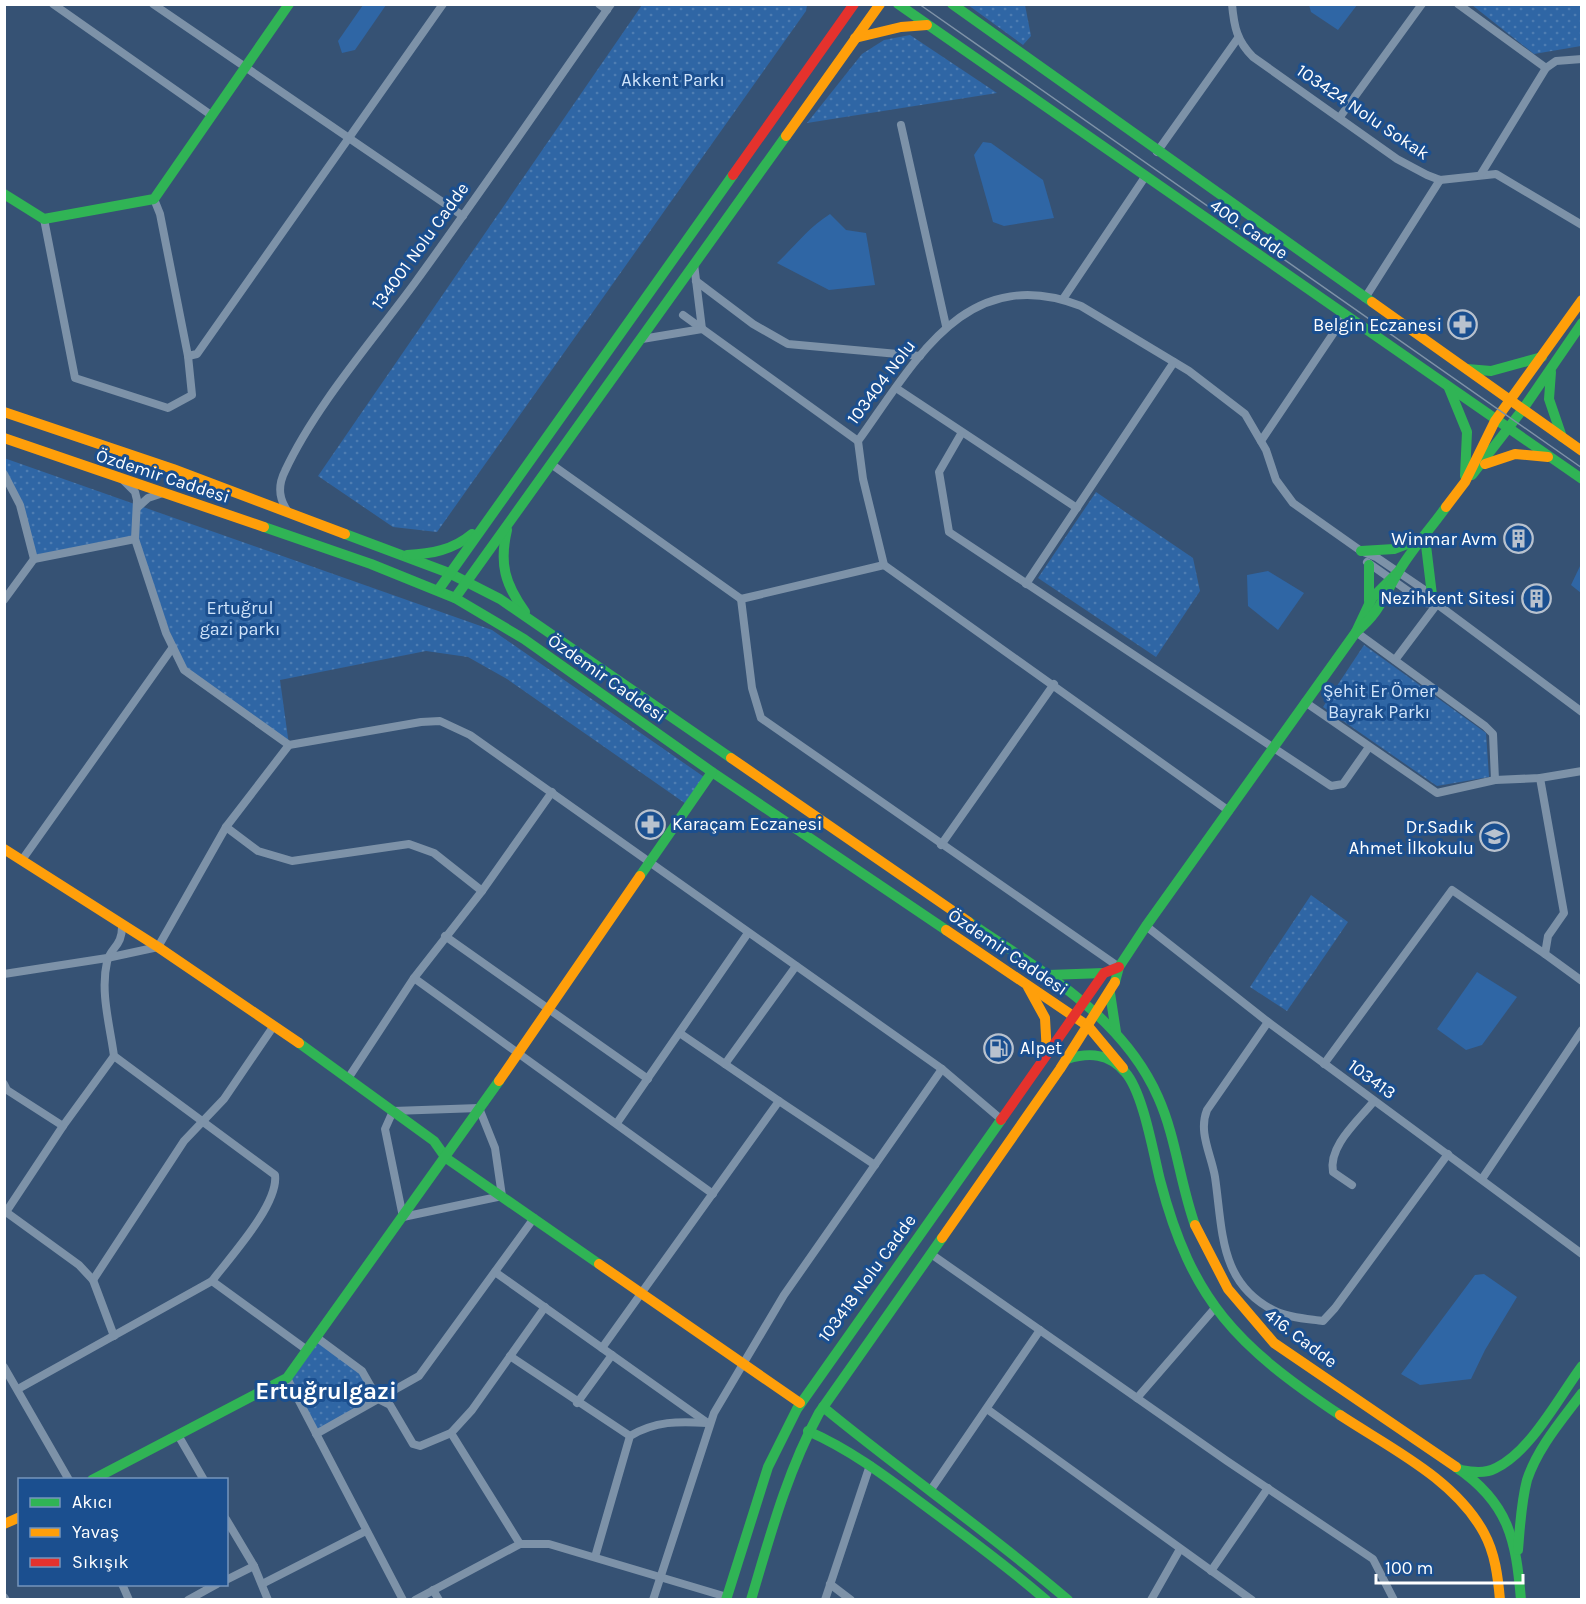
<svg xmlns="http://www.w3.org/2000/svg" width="1586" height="1604" viewBox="0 0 1586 1604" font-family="Karla,sans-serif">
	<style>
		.green { fill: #2f66a5 }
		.park { fill: url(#park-dots) }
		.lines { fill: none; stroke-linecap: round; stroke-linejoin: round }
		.street { stroke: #7d92a8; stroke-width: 8 }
		.fast { stroke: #30b455; stroke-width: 10 }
		.slow { stroke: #ff9f0a; stroke-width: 10 }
		.jam { stroke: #e5322d; stroke-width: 10 }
		.tram { stroke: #7e92a7; stroke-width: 1.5 }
		.labels { text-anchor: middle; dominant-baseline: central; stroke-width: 6; stroke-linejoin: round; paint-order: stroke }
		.park-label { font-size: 18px; fill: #cfe3fa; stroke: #1b4f8f }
		.street-label { font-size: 18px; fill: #fff; stroke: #1b4f8f }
		.poi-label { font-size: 18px; fill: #fff; stroke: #1b4f8f; text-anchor: end }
		.district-label { font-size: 24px; font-weight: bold; fill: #fff; stroke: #1b4f8f }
	</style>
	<defs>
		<pattern id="park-dots" width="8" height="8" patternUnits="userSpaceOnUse" patternTransform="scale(1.5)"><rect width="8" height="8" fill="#2f66a5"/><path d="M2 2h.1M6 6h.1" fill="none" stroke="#4e7db2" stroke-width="1.8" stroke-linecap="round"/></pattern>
	</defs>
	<rect width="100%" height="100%" fill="#365274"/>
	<g class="green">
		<polygon points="363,5 386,5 355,50 342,53 338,41"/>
		<polygon points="1309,5 1309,4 1357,5 1338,30 1311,12"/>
		<polygon points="983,142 991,143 1043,180 1054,218 1004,226 993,222 974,155"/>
		<path d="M830 214 846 230 866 233 875 285 829 290 777 263C796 245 808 228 830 214Z"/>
		<polygon points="1581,564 1581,593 1571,585"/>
		<polygon points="1268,571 1304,593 1278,630 1248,606 1247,575"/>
		<polygon points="1477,972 1517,997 1482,1045 1466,1050 1437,1029"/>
		<polygon points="1484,1274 1517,1297 1485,1350 1471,1379 1420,1385 1401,1374 1475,1275"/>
	</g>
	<g class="park">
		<polygon points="642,5 807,5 806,11 437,532 393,527 318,476"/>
		<polygon points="968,5 1025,5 1031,36 1023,45"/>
		<polygon points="1472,5 1581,5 1581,46 1534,54"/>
		<polygon points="910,35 997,93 807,123 862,54 884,40"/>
		<polygon points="4,458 492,630 707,779 689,806 507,679 468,657 426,651 280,680 289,745 184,670 135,539 34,559 28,528 5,474"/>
		<polygon points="1096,492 1193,558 1200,591 1156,657 1038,578"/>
		<polygon points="1364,645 1486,733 1489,777 1437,786 1323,707"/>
		<polygon points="1311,895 1348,922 1287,1011 1250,987"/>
		<polygon points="316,1337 362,1371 378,1399 316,1434 287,1378"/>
	</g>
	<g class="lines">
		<g class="street">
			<polyline points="53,4 211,115"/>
			<polyline points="153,4 463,216"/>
			<polyline points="599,4 607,10"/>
			<path d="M1232 4C1234 27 1237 41 1253 57L1397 159 1427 175 1440 180 1496 174 1582 225"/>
			<polyline points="1458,4 1546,68"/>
			<polyline points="1340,117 1422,4"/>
			<polyline points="901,125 946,326"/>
			<polyline points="1157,152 1238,38"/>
			<polyline points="1481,174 1546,68 1556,61 1582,59"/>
			<polyline points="44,219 75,378 168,408 192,395 188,356 160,214 154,199"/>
			<polyline points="696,281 753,324 788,344 920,356"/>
			<polyline points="1365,298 1440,180"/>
			<polyline points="1063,299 1145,177"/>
			<polyline points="683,315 858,441"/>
			<polyline points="642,339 702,329 694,264"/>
			<polyline points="188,356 197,354 443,4"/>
			<polyline points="896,388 1077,508"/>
			<polyline points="961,434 939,472 949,532 1331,786 1343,784 1369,747"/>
			<polyline points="1261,441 1345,316"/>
			<polyline points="551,464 741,599"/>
			<polyline points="4,474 20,505 34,559"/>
			<polyline points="124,481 135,492 137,500 135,539 166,633 184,670 289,745"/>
			<polyline points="138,507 148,498 163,493"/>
			<path d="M289 513C279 500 277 487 285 471 314 408 372 341 414 284 481 192 545 98 611 4"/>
			<polyline points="1367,562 1425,603 1437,604"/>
			<polyline points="884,565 741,599 752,688 761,718 1119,967"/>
			<polyline points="1026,584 1174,362"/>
			<polyline points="4,600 34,559 135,539"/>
			<polyline points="1356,632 1485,726 1493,734 1495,780"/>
			<polyline points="1395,660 1437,604"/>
			<polyline points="1305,702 1437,793 1495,780 1540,778 1582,771"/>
			<polyline points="1540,778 1564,913 1548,936 1545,954 1582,981"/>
			<path d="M1229 811 884 565 863 479 858 441C915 362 966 261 1081 306L1189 371 1245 414 1266 450 1276 480 1293 503 1361 551 1376 557 1432 595 1437 604 1582 712"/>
			<polyline points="226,827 258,851 292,861 409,844 434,853 482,891"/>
			<polyline points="941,845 1054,684"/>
			<polyline points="22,860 173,647"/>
			<path d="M122 924C123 947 110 947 107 962 100 992 110 1026 114 1056L275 1175C279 1204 230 1257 212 1281"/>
			<polyline points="1146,926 1268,1022 1582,1254"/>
			<polyline points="445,936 648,1079"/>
			<polyline points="4,974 107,958 158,947 226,827 289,745 421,722 440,721 470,735 942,1069 1002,1120"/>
			<polyline points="414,978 713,1194"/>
			<path d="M1268 1022 1207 1110C1198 1132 1211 1154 1215 1177 1223 1232 1219 1285 1277 1312 1290 1318 1309 1319 1323 1321L1335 1308 1448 1154"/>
			<polyline points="725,1064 796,966"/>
			<polyline points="1324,1064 1452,890 1545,954"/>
			<polyline points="349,1077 414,978 482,891 552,792"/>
			<polyline points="4,1084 7,1090 63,1126"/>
			<polyline points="779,1101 875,1165"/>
			<polygon points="479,1108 495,1148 502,1196 403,1217 385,1129 393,1111"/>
			<polyline points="617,1123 748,933"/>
			<polyline points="1482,1179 1582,1030"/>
			<path d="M1352 1185 1333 1172C1328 1146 1358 1121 1374 1101"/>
			<polyline points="4,1211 6,1212 63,1126 114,1056"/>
			<polyline points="4,1214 6,1212 79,1265 93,1280 114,1336"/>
			<polyline points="931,1254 1227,1461 1373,1559 1394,1600"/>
			<polyline points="495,1272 709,1424"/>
			<polyline points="93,1280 184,1141 224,1099 273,1027"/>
			<polyline points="316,1337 362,1371 378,1399 390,1405 413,1444 420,1446 451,1433 472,1410 545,1307"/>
			<polyline points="602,1348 779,1101 681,1034"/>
			<polyline points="510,1356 630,1436"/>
			<polyline points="4,1367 69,1480"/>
			<polyline points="287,1378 403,1600"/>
			<polyline points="18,1389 212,1281 307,1350"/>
			<polyline points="1137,1398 1215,1308"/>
			<polyline points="577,1403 612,1355"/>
			<polyline points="987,1409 1252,1600"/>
			<polyline points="451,1433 520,1544"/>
			<polyline points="316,1434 419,1376 534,1218"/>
			<polyline points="178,1435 204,1480"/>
			<polyline points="930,1491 1040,1330"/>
			<polyline points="226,1519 254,1566 268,1600"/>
			<path d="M595 1557 630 1436C655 1421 679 1421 707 1423"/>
			<polyline points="1211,1571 1268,1488"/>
			<polyline points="226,1580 254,1566"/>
			<polyline points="122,1584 129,1600"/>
			<polyline points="262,1584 366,1531"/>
			<polyline points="830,1584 851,1600"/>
			<polyline points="433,1590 439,1600"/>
			<polyline points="4,1597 6,1600"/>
			<polyline points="188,1600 217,1584"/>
			<polyline points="415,1600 520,1544 549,1544 727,1597"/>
			<polyline points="653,1600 714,1413 784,1295 942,1069"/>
			<polyline points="825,1600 870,1465"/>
			<polyline points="1151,1600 1180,1549"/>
		</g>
		<g class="fast">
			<polyline points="898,4 1582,479"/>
			<polyline points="952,4 1372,302"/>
			<polyline points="4,194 44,219 154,199 289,4"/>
			<polyline points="1467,369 1491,371 1542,357"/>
			<polyline points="1551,372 1549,399 1562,437"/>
			<polyline points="1449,388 1467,432 1465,476"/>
			<polyline points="1472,475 1523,409 1582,323"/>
			<polyline points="264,527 371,564 455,598 524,639 712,772 946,930"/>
			<path d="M507 530C499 564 505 584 525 612"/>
			<polyline points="345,534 449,573 500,599 731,758"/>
			<polyline points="1361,551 1394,549 1425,537 1432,595"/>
			<path d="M407 555C431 554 453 550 472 534"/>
			<polyline points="1369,565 1369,601"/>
			<polyline points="439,589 733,175"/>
			<polyline points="455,598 786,136"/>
			<polyline points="1356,632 1372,598 1398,572"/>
			<polyline points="640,876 712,772"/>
			<path d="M969 922C1039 970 1122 1015 1158 1097 1176 1137 1180 1183 1195 1225"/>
			<polyline points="1048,975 1104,973"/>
			<path d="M1115 982 1119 967 1146 926 1356 632C1381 611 1383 597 1399 571 1412 549 1431 528 1446 507"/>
			<polyline points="1110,993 1116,1032"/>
			<polyline points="299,1043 434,1141 446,1158 599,1264"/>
			<path d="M1067 1059C1089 1052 1109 1053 1125 1072 1143 1092 1153 1152 1160 1180 1192 1302 1237 1346 1340 1415"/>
			<path d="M823 1407C903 1473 989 1532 1068 1600"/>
			<path d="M808 1431C849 1449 884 1475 920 1502 963 1534 1006 1565 1046 1600"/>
			<path d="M1456 1467C1509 1503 1516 1540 1521 1600"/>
			<path d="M1460 1470C1472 1472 1485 1474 1496 1468 1531 1451 1559 1397 1582 1366"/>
			<polyline points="92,1480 287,1378 499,1081"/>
			<path d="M1518 1550C1520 1527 1521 1503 1527 1480 1538 1447 1562 1420 1582 1393"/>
			<polyline points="726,1600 768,1467 797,1409 1001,1120"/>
			<path d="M751 1600C770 1536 787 1472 819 1413L942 1238"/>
		</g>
		<g class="slow">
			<polyline points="855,38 901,27 927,25"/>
			<polyline points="786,136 880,4"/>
			<polyline points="1372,302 1582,451"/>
			<polyline points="4,412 173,469 345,534"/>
			<polyline points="4,438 264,527"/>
			<polyline points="1485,464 1515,454 1548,457"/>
			<polyline points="1446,507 1465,482 1495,421 1582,300"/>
			<polyline points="731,758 969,922"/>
			<polyline points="4,849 158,947 299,1043"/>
			<polyline points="946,930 1088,1026 1123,1068"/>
			<polyline points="1028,987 1045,1018 1047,1054"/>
			<polyline points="499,1081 640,876"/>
			<polyline points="1195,1225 1228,1289 1274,1343 1456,1467"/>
			<polyline points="942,1238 1060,1069 1115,982"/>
			<polyline points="599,1264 800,1403"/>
			<path d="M1340 1415C1390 1448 1455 1479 1484 1533 1495 1553 1498 1577 1500 1600"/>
			<polyline points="4,1524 20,1517"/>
		</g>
		<g class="jam">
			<polyline points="733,175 854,4"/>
			<polyline points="1001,1120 1104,973 1119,967"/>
		</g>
		<polyline class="tram" points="919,4 1582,468"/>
	</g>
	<defs>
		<symbol id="pharmacy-ring" viewBox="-11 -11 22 22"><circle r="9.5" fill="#1b4f8f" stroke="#b9c2ce" stroke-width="1.5"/><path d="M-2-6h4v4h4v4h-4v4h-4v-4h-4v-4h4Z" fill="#b9c2ce"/></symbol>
		<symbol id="building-ring" viewBox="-11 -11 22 22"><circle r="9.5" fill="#1b4f8f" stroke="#b9c2ce" stroke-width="1.5"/><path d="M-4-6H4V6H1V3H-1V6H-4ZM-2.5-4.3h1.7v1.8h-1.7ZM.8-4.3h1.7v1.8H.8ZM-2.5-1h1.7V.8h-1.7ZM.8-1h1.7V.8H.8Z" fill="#b9c2ce"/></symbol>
		<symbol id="school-ring" viewBox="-11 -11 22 22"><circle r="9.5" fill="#1b4f8f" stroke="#b9c2ce" stroke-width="1.5"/><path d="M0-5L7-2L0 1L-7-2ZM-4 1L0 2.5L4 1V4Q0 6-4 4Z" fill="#b9c2ce"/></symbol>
		<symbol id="fuel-ring" viewBox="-11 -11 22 22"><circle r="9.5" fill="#1b4f8f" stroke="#b9c2ce" stroke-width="1.5"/><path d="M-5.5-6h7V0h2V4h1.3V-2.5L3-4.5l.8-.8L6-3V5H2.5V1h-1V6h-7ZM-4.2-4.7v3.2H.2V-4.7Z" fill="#b9c2ce"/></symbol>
	</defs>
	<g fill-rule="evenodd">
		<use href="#pharmacy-ring" x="1446" y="308" width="33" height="33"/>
		<use href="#building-ring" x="1502" y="522" width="33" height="33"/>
		<use href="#building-ring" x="1520" y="582" width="33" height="33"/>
		<use href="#pharmacy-ring" x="634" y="808" width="33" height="33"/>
		<use href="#school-ring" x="1478" y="820" width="33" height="33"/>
		<use href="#fuel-ring" x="982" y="1032" width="33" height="33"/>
	</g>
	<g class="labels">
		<g class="park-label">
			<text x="673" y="80">Akkent Parkı</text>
			<text x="240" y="608">Ertuğrul<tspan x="240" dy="21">gazi parkı</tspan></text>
			<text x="1379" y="691">Şehit Er Ömer<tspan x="1379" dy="21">Bayrak Parkı</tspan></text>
		</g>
		<g class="street-label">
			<text transform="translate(1363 112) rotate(34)">103424 Nolu Sokak</text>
			<text transform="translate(1249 229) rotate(35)">400. Cadde</text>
			<text transform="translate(420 246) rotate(-54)">134001 Nolu Cadde</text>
			<text transform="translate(881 382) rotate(-53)">103404 Nolu</text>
			<text transform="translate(163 476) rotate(18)">Özdemir Caddesi</text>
			<text transform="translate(607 678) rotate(35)">Özdemir Caddesi</text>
			<text transform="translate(1008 952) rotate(34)">Özdemir Caddesi</text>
			<text transform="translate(1372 1079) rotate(36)">103413</text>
			<text transform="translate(867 1278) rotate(-54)">103418 Nolu Cadde</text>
			<text transform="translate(1301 1338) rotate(37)">416. Cadde</text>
		</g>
		<g class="poi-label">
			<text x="1442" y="325">Belgin Eczanesi</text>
			<text x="1497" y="539">Winmar Avm</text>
			<text x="1515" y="598">Nezihkent Sitesi</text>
			<text x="672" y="824" text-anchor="start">Karaçam Eczanesi</text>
			<text x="1474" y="827">Dr.Sadık<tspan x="1474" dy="21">Ahmet İlkokulu</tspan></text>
			<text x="1020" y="1048" text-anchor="start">Alpet</text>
		</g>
		<g class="district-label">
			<text x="326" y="1391">Ertuğrulgazi</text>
		</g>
	</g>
	<rect width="1586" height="1604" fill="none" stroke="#ffffff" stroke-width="12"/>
	<rect x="18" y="1478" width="210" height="108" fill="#1b4f8f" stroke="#7695bc" stroke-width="1.5"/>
	<rect x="30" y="1498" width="30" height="9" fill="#30b455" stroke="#7695bc" stroke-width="1.5"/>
	<text x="72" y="1508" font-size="18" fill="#ffffff">Akıcı</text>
	<rect x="30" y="1528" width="30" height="9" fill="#ff9f0a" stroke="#7695bc" stroke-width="1.5"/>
	<text x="72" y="1538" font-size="18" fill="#ffffff">Yavaş</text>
	<rect x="30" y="1558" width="30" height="9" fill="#e5322d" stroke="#7695bc" stroke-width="1.5"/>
	<text x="72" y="1568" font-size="18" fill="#ffffff">Sıkışık</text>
	<path d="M1376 1574v9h147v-9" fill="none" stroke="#ffffff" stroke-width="3"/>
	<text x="1385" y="1574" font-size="18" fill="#ffffff" stroke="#1b4f8f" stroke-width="4.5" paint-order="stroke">100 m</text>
</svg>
